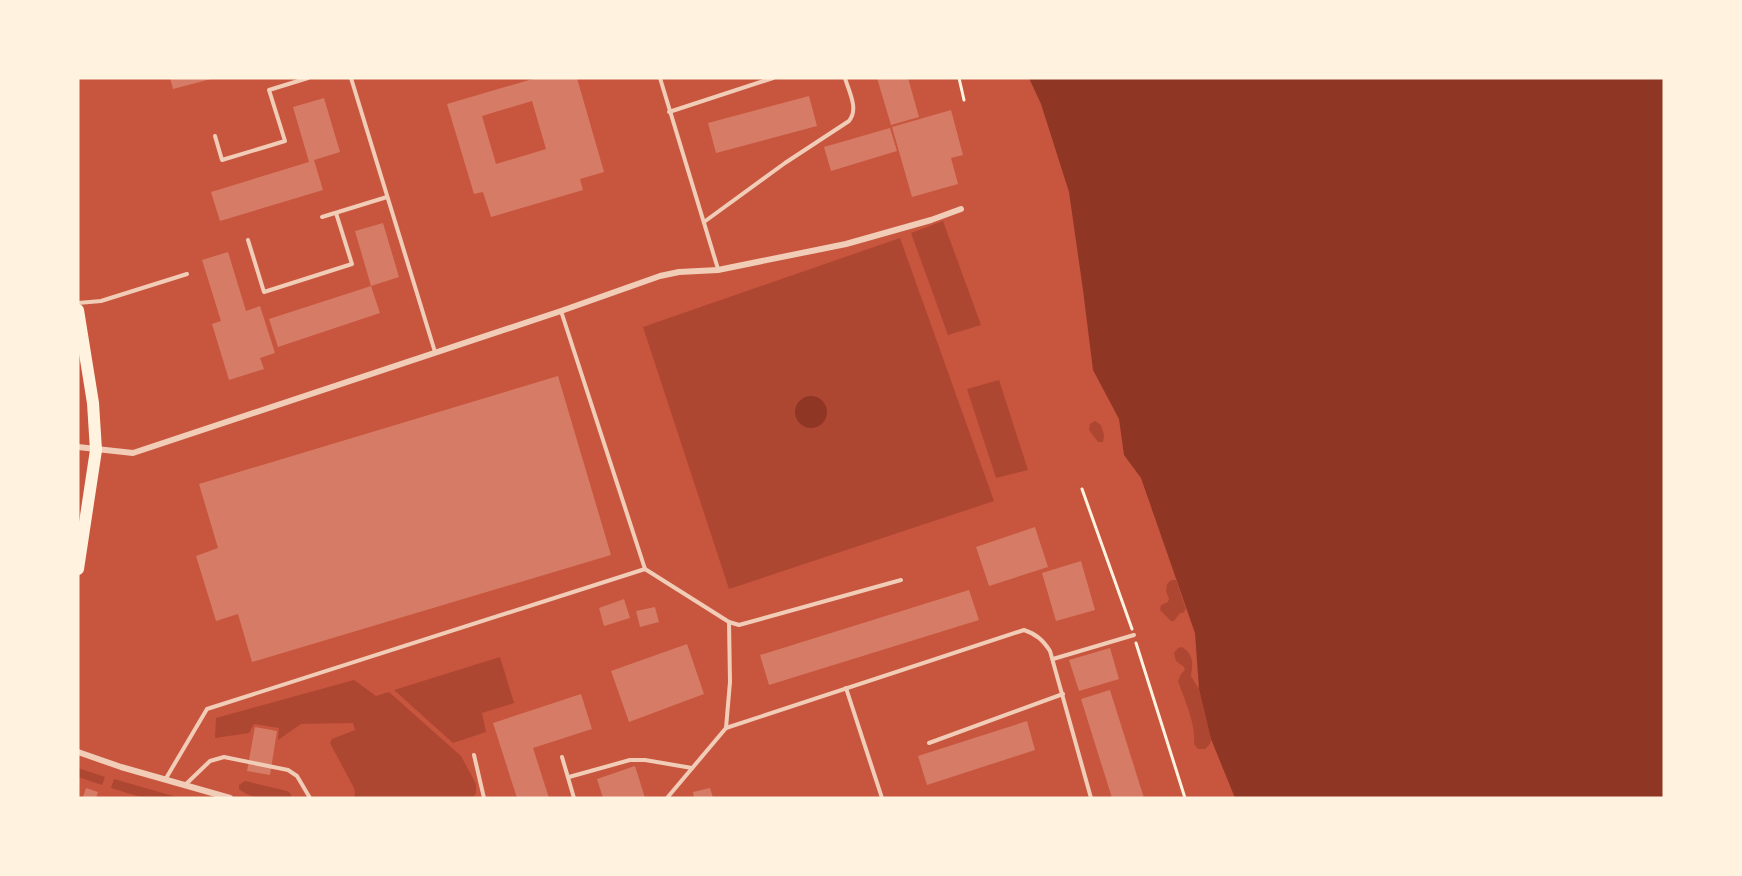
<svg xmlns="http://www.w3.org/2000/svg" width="1742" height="876" viewBox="0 0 1742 876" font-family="Spectral,serif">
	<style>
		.green { fill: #ae4732 }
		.water { fill: #8f3625 }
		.building { fill: #d67c66; fill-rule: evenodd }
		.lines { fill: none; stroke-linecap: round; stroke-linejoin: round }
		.path { stroke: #fff3e0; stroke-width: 3 }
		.service { stroke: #f1ccb7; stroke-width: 4 }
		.minor { stroke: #f1ccb7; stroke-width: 6 }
		.secondary { stroke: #fff3e0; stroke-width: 12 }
	</style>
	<rect width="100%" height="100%" fill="#c8553d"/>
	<g class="green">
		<polygon points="943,221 981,325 948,335 911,233"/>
		<polygon points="900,238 994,501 729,589 643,327"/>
		<polygon points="999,380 1028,470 996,478 967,389"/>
		<polygon points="1095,421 1101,425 1104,435 1103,442 1098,442 1089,430 1090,424"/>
		<polygon points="1171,580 1176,580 1186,609 1183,613 1180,613 1174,621 1171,621 1160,610 1161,605 1168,602 1169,599 1166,591 1167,584"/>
		<path d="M1182 647C1194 655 1193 663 1191 676L1199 689 1211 739 1210 744 1205 749H1198L1194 744C1196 724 1185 701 1178 681L1181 674 1185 670 1184 667 1176 661 1174 653 1178 648Z"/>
		<polygon points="500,657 514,703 482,713 486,732 453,743 394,690"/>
		<polygon points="354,680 376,696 389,692 461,756 476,784 476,793 473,798 354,798 355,792 354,788 330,743 332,739 355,730 353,723 301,724 278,740 279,728 254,724 249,733 215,738 216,718"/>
		<polygon points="78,768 105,777 102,785 78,777"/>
		<polygon points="114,779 180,798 144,798 111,788"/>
		<path d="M245 781 287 791 290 793 292 798C275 798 252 801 239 789V785Z"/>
	</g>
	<g class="water">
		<polygon points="1029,78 1664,78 1664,798 1235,798 1211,739 1199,689 1195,633 1141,478 1124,455 1119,419 1093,370 1083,290 1069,192 1041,104"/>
		<circle cx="811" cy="412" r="16"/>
	</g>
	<g class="building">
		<polygon points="170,78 211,78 211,79 173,89"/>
		<path d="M536 78H577L604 172 580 179 583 190 491 217 483 192 474 194 447 104ZM532 101 546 149 496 164 482 116Z"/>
		<polygon points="877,78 908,78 919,117 891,125"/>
		<polygon points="809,96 817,126 716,153 708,123"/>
		<polygon points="324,98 340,152 314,160 323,190 220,221 211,192 309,162 293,107"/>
		<polygon points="951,110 963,155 951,158 958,184 912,197 892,127"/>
		<polygon points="890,128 897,151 831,171 824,147"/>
		<polygon points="383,223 399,277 371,286 380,313 278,347 269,319 371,286 355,231"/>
		<polygon points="228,252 246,311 260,306 275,353 260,358 264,369 229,380 212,324 221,321 202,260"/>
		<polygon points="558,376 611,555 252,662 238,614 216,621 196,556 218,548 199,484"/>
		<polygon points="1035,527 1048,567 989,586 976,547"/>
		<polygon points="1081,561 1095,610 1056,621 1042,573"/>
		<polygon points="969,590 979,620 769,685 760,655"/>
		<polygon points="624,599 630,618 604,626 599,608"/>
		<polygon points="655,607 659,622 640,627 636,611"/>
		<polygon points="687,644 704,694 629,722 611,671"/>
		<polygon points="1110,648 1119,679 1079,691 1069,660"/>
		<polygon points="1110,690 1144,798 1112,798 1081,699"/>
		<polygon points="581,694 592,729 533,748 549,798 517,798 493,723"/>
		<polygon points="1027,721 1035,750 927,785 918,756"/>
		<polygon points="255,727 277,731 270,775 247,771"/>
		<polygon points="635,766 645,798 603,798 597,779"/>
		<polygon points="86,788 98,792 96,798 83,797"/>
		<polygon points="710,788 713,798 694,798 693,792"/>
	</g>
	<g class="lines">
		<g class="path">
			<polyline points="959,78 964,100"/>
			<polyline points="1082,489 1132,629"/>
			<polyline points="1136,643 1185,798"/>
		</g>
		<g class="service">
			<polyline points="351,78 435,352"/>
			<polyline points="660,78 718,269"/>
			<polyline points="669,112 773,78"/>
			<polyline points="215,136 222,160 285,141 269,90 308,78"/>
			<polyline points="322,217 387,197"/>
			<path d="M704 222 785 163 849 121C859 109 849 92 845 78"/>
			<polyline points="248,240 264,292 352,264 336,213"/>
			<polyline points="78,303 101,301 187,274"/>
			<polyline points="645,569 729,622 739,625 901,580"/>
			<polyline points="1053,659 1134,635"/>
			<polyline points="846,688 882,798"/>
			<polyline points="726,728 730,682 729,622"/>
			<polyline points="929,743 1063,694"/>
			<polyline points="474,755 484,798"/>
			<polyline points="562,757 574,798"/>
			<polyline points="569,777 630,760 645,760 692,768"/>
			<polyline points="165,780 207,709 645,569 561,311"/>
			<polyline points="185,785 210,761 224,757 288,770 297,776 310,798"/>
			<path d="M667 798 726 728 1024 630C1036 634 1043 640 1050 651L1091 798"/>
		</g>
		<g class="minor">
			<polyline points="78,447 133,453 561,311 660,276 679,272 718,270 846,244 931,220 961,209"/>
			<polyline points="78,752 121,767 230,798"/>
		</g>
		<polyline class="secondary" points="78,310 93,403 96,450 78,569"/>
	</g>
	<rect width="1742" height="876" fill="none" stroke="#fff3e0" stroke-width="159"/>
</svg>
